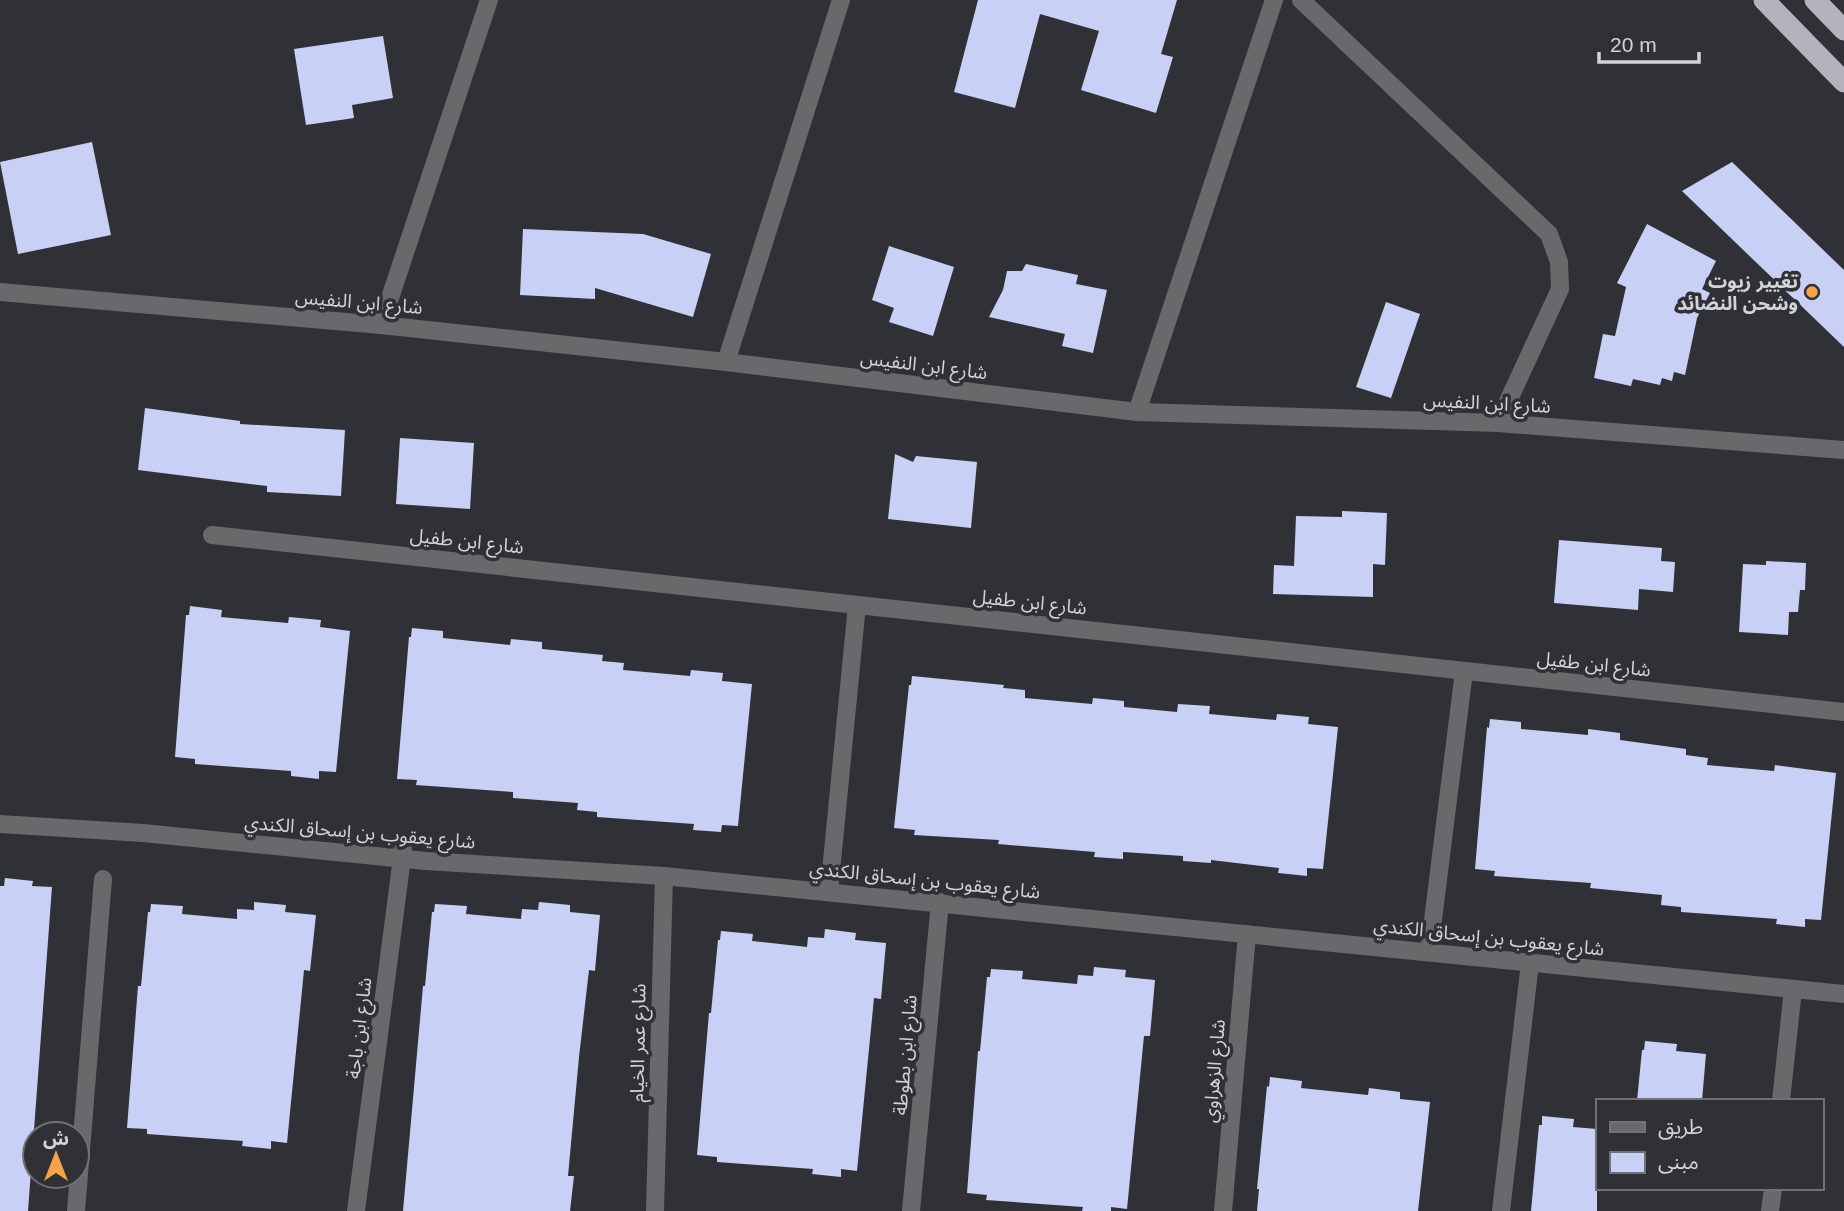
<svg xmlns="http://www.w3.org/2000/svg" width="1844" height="1211" viewBox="0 0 1844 1211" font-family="Helvetica,'Noto Sans Arabic',sans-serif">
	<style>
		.building { fill: #c9d0f5 }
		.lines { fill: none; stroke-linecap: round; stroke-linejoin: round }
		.minor { stroke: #68696b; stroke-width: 18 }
		.highway { stroke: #b3b4bb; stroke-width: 21 }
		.poi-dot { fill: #f4a345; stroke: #303136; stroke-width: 2.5 }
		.labels { text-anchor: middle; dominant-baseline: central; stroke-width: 7; stroke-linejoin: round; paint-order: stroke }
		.poi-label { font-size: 19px; font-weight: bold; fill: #d3d4d7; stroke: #303136; text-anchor: end }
		.street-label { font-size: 19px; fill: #d3d4d7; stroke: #303136 }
	</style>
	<rect width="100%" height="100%" fill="#303136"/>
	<g class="building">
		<polygon points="978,0 1177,0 1161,54 1173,57 1156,113 1081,90 1099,31 1040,14 1015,108 954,92"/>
		<polygon points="383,36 393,98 352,105 354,118 306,125 294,49"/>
		<polygon points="92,142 111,235 18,254 0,162"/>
		<polygon points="1732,162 1844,270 1844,347 1682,191"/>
		<polygon points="1647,224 1716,261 1702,289 1710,293 1697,318 1685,375 1674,372 1672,381 1662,378 1660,385 1633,379 1631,386 1594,378 1603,334 1615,336 1626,287 1617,283"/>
		<polygon points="523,229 643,234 711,254 693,317 595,288 595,299 520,295"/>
		<polygon points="889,246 954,267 933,336 889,322 894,308 872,300"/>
		<polygon points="1026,264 1078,275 1076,284 1107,290 1093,353 1062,346 1065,334 989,317 1003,290 1007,271 1022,271"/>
		<polygon points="1386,302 1420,314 1391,398 1356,387"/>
		<polygon points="145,408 240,421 240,424 345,430 341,496 267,492 267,486 138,470"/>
		<polygon points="400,438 474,443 470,509 396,504"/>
		<polygon points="895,454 913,462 916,456 977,462 971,528 888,519"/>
		<polygon points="1342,511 1387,513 1385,565 1373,564 1373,597 1273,594 1274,565 1294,566 1296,516 1342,517"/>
		<polygon points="1559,540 1662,548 1661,561 1675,562 1673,592 1639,589 1638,610 1554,603"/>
		<polygon points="1766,561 1806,563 1805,590 1800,590 1798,612 1789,612 1788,635 1739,632 1743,564 1766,565"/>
		<polygon points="190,606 222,610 221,617 288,623 289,617 321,620 320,627 350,631 336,772 319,771 319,779 291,776 291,771 195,764 195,759 175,757 186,615 189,615"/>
		<polygon points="412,628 443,631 443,638 510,645 511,639 542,642 542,649 603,655 602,661 624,663 623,670 690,676 691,670 723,673 722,681 752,684 738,826 722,825 721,832 693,830 694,824 597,817 597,812 577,810 578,803 513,798 513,792 416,785 417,780 397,779 409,637 411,637"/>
		<polygon points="912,676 1004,685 1003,688 1025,690 1025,698 1092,704 1093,698 1124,701 1124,707 1177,712 1178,704 1210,706 1209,714 1276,720 1277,714 1309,717 1308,724 1338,727 1323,869 1307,868 1307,876 1278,873 1279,868 1211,860 1211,863 1183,861 1183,856 1123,852 1123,859 1094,857 1095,852 998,844 999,840 914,835 915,830 894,828 909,685 911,685"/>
		<polygon points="1490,719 1521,722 1521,729 1588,735 1588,729 1620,733 1620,740 1686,749 1686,755 1708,758 1707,765 1774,771 1775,765 1836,773 1821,920 1805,919 1805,927 1776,924 1777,919 1681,912 1681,907 1661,905 1662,895 1590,888 1591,883 1494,876 1495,871 1475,869 1487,727 1489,728"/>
		<polygon points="5,878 33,881 32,886 52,887 28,1211 0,1211 0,886 4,886"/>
		<polygon points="254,902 286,905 285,912 316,915 310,971 304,970 287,1143 271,1141 271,1149 242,1146 243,1141 147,1134 147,1129 127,1128 138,986 141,986 148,912 150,912 151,904 183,906 182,914 237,919 237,909 254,910"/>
		<polygon points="539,902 570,905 570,912 600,915 595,971 589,970 579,1057 568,1176 574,1176 570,1211 403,1211 423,986 425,986 432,912 434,912 435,904 467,906 466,914 521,919 522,909 538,910"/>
		<polygon points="825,929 856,933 855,940 886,943 881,999 874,998 857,1171 841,1169 841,1177 812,1174 813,1169 717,1162 717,1157 697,1155 709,1013 711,1013 718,940 720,940 721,931 753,934 752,941 807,947 808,937 824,938"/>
		<polygon points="1094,967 1126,970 1125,977 1155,980 1150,1036 1144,1036 1127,1209 1111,1207 1111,1211 1082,1211 1083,1207 986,1200 987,1195 967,1193 978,1051 980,1051 987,977 990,977 991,969 1023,971 1022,979 1077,984 1078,975 1093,976"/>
		<polygon points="1645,1041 1677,1044 1676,1051 1706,1054 1702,1101 1637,1101 1642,1050 1644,1050"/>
		<polygon points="1270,1077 1302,1081 1301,1088 1368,1095 1369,1088 1400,1092 1400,1099 1430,1102 1418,1211 1257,1211 1259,1189 1257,1189 1267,1086 1269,1087"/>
		<polygon points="1542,1116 1574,1119 1573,1127 1597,1129 1597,1211 1531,1211 1539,1125 1542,1125"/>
	</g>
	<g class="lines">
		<g class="minor">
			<polyline points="1301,0 1549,234 1559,262 1560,289 1498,423"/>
			<polyline points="0,292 381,325 726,362 1137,412 1498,423 1844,450"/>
			<polyline points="381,325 489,0"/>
			<polyline points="726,362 841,0"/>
			<polyline points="1137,412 1274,0"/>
			<polyline points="212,535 1844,712"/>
			<polyline points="0,824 143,833 426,861 664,876 1844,994"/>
			<polyline points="829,892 857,605"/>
			<polyline points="1429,952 1464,671"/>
			<polyline points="1781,1101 1793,989"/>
			<polyline points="76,1211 103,879"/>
			<polyline points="356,1211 403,850"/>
			<polyline points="655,1211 664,876"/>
			<polyline points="911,1211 940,902"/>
			<polyline points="1223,1211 1247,934"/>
			<polyline points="1501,1211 1530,963"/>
			<polyline points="1770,1211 1773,1188"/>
		</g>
		<g class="highway">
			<polyline points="1764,0 1844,82"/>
			<polyline points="1815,0 1844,30"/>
		</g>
	</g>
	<circle class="poi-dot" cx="1812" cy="292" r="7"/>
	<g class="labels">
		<g class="poi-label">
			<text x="1798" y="281">تغيير زيوت<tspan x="1798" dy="22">وشحن النضائد</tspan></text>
		</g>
		<g class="street-label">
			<text transform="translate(359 302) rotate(5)">شارع ابن النفيس</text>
			<text transform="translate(924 365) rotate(7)">شارع ابن النفيس</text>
			<text transform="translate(1487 403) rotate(3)">شارع ابن النفيس</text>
			<text transform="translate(467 541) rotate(6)">شارع ابن طفيل</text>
			<text transform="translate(1030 602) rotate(6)">شارع ابن طفيل</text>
			<text transform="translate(1594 664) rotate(6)">شارع ابن طفيل</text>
			<text transform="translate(360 832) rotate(5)">شارع يعقوب بن إسحاق الكندي</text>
			<text transform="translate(925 880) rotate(6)">شارع يعقوب بن إسحاق الكندي</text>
			<text transform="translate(1489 937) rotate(6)">شارع يعقوب بن إسحاق الكندي</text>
			<text transform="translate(359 1028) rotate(-83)">شارع ابن باجة</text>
			<text transform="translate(638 1043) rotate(-89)">شارع عمر الخيام</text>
			<text transform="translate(905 1055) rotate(-85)">شارع ابن بطوطة</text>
			<text transform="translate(1214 1071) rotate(-85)">شارع الزهراوي</text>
		</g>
	</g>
	<rect x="1596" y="1099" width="228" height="91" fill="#303136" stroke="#717276" stroke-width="2"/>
	<rect x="1610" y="1122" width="35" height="10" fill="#68696b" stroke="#717276" stroke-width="2"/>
	<text x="1658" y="1134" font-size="21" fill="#d3d4d7">طريق</text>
	<rect x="1610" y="1152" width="35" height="21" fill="#c9d0f5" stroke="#717276" stroke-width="2"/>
	<text x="1658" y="1169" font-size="21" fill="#d3d4d7">مبنى</text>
	<g transform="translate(56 1155)"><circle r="33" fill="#303136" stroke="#717276" stroke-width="2"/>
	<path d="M0-5L12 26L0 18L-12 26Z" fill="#f4a345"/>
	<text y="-10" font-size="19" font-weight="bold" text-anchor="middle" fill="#d3d4d7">ش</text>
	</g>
	<path d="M1599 52v10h100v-10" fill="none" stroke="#d3d4d7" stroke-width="3.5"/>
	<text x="1610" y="52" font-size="21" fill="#d3d4d7" stroke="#303136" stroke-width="5" paint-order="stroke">20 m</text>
</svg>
